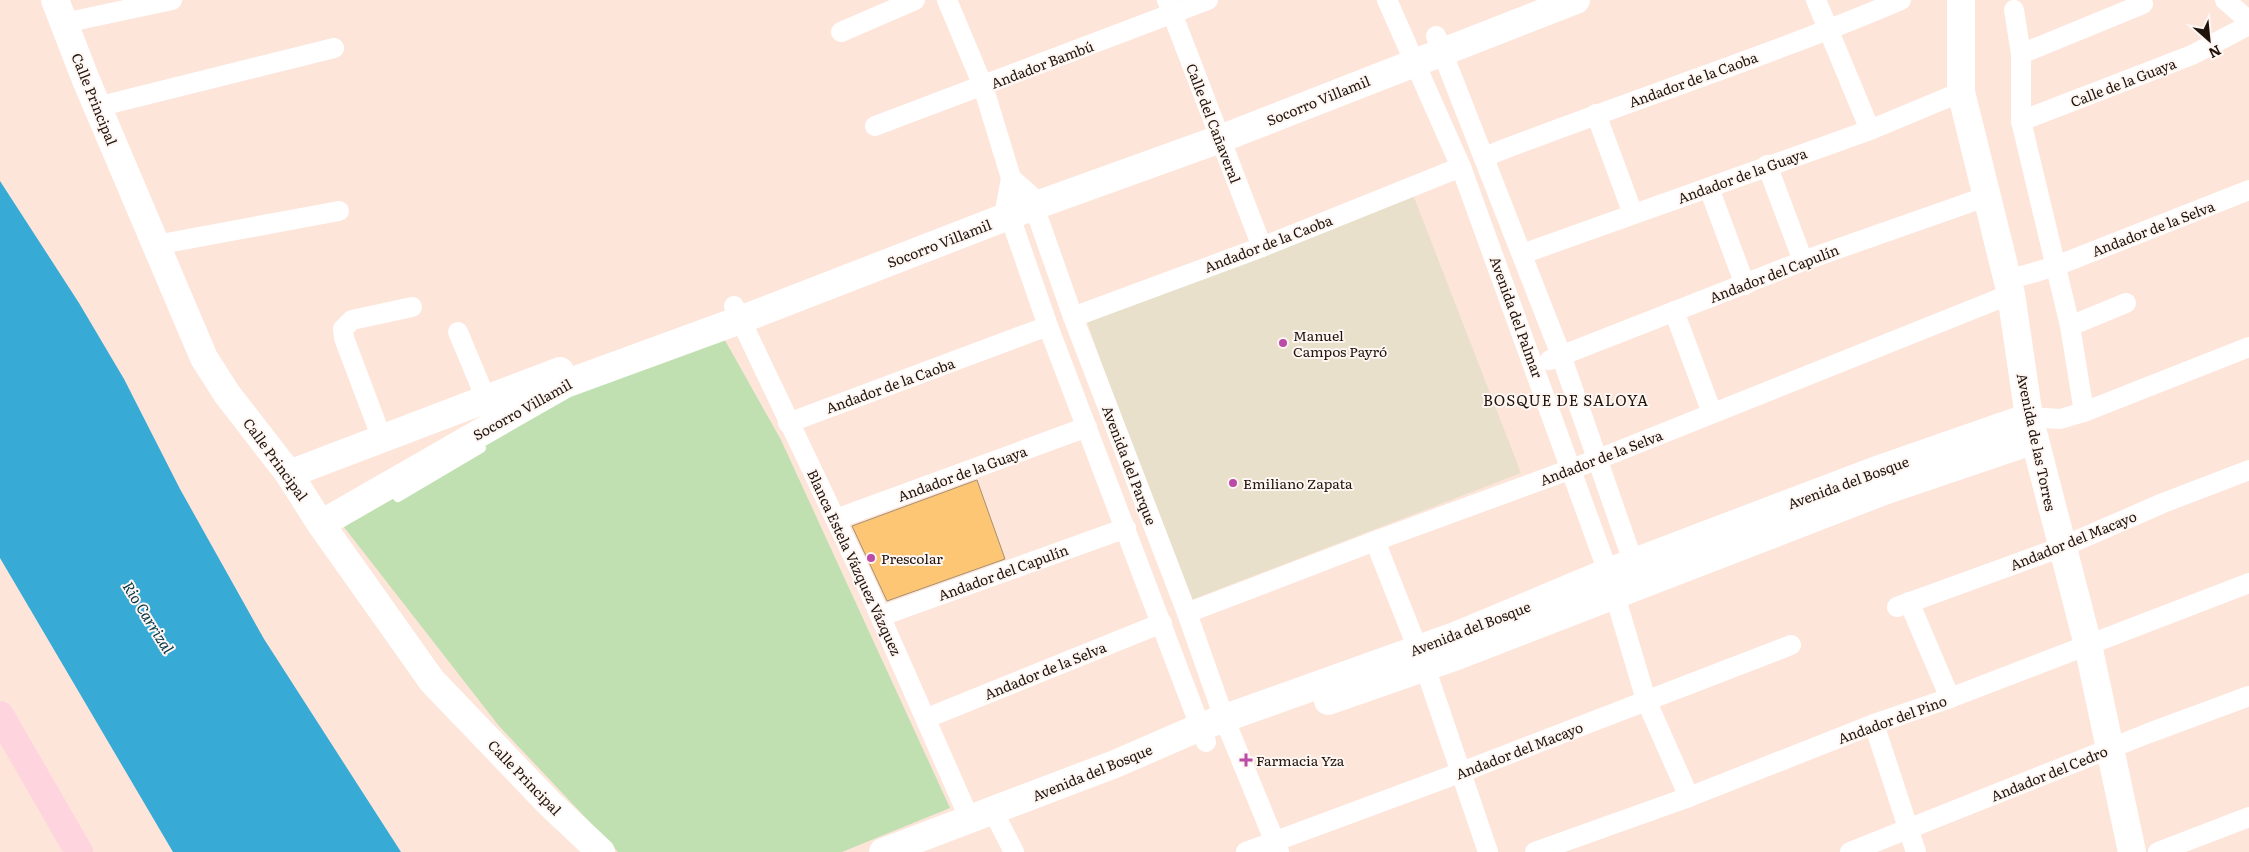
<svg xmlns="http://www.w3.org/2000/svg" width="2249" height="852" viewBox="0 0 2249 852" font-family="Literata,serif">
	<style>
		.education { fill: #e9e0cb }
		.green { fill: #c0e0b1 }
		.water { fill: #37aad5 }
		.building { fill: #fdc674; stroke: #a48f70 }
		.lines { fill: none; stroke-linecap: round; stroke-linejoin: round }
		.lane { stroke: #fff; stroke-width: 10 }
		.street { stroke: #fff; stroke-width: 20 }
		.secondary { stroke: #fff; stroke-width: 28 }
		.primary { stroke: #fed4df; stroke-width: 28 }
		.poi-dot { fill: #bb4ba7; stroke: #fef6f2; stroke-width: 2 }
		.labels { text-anchor: middle; dominant-baseline: central; stroke-width: 4; stroke-linejoin: round; paint-order: stroke }
		.street-label { font-size: 14px; fill: #20130c; stroke: #fef6f2 }
		.poi-label { font-size: 14px; fill: #20130c; stroke: #fef6f2; text-anchor: start }
		.neighbourhood-label { font-size: 15px; letter-spacing: 1px; fill: #20130c; stroke: #fef6f2 }
		.water-label { font-size: 15px; font-style: italic; fill: #013446; stroke: #fef6f2 }
	</style>
	<rect width="100%" height="100%" fill="#fde5da"/>
	<polygon class="education" points="1412,192 1521,473 1191,600 1124,426 1086,319"/>
	<polygon class="green" points="722,335 781,440 950,808 842,852 618,852 499,726 340,522 578,390"/>
	<polygon class="water" points="0,181 79,303 124,379 180,489 264,639 401,852 173,852 0,558"/>
	<polygon class="building" points="977,480 1005,559 887,601 852,526"/>
	<g class="lines">
		<polyline class="lane" points="389,485 398,497 481,448"/>
		<g class="street">
			<polyline points="947,0 983,86 1011,178 1006,205 1048,326 1206,742"/>
			<polyline points="1167,0 1262,247"/>
			<polyline points="1387,0 1461,167 1608,572 1646,700 1689,797"/>
			<polyline points="1816,0 1870,130"/>
			<polyline points="2225,0 2249,21"/>
			<polyline points="2014,10 2021,54 2021,121 2070,326 2084,412"/>
			<polyline points="64,23 172,0"/>
			<polyline points="841,32 915,0"/>
			<polyline points="1436,36 1561,355 1637,573"/>
			<polyline points="2021,54 2143,4"/>
			<polyline points="97,107 334,48"/>
			<polyline points="1596,114 1633,214"/>
			<polyline points="2021,121 2192,55 2249,25"/>
			<polyline points="875,126 1208,0"/>
			<path d="M1484 157C1622 103 1764 58 1901 0"/>
			<polyline points="1767,165 1803,261"/>
			<polyline points="1011,178 1030,195 1073,317 1187,613 1224,718 1279,852"/>
			<polyline points="1709,188 1745,285"/>
			<polyline points="156,245 339,211"/>
			<polyline points="1522,254 1870,130 1961,92"/>
			<polyline points="2008,280 2056,266 2249,190"/>
			<polyline points="734,306 862,575 970,820"/>
			<polyline points="1674,311 1712,413"/>
			<polyline points="1073,317 1262,247 1461,167"/>
			<polyline points="2070,326 2126,303"/>
			<polyline points="458,332 486,399"/>
			<polyline points="1550,360 1803,261 1988,196"/>
			<polyline points="2029,417 2060,419 2084,412 2249,347"/>
			<polyline points="788,423 1048,326"/>
			<polyline points="382,439 344,338 343,329 352,320 412,307"/>
			<polyline points="836,519 1087,427"/>
			<polyline points="1375,541 1425,667 1488,852"/>
			<polyline points="1909,602 1950,698"/>
			<polyline points="1897,607 2062,547 2163,503 2249,470"/>
			<polyline points="1187,613 1375,541 1596,460 2011,294"/>
			<polyline points="881,616 1126,528"/>
			<polyline points="927,718 1162,623"/>
			<polyline points="1874,724 1916,852"/>
			<polyline points="993,811 1014,852"/>
			<polyline points="1246,852 1462,772 1791,645"/>
			<polyline points="1535,852 1689,797 1874,724 1950,698 2249,583"/>
			<polyline points="1850,852 2149,733 2249,696"/>
			<polyline points="2158,852 2249,817"/>
		</g>
		<g class="secondary">
			<polyline points="55,0 86,80 204,358 227,394 289,474 320,523 432,681 550,804 601,852"/>
			<polyline points="1961,0 1961,92 2011,294 2029,417 2088,645 2132,852"/>
			<polyline points="289,474 560,371"/>
			<polyline points="321,524 565,384 740,320 1034,206 1220,139 1576,0"/>
			<polyline points="1328,701 1457,656 1884,491 2035,440"/>
			<polyline points="883,852 1115,764 1200,727 1455,636 1608,572 1874,471 2029,417"/>
		</g>
		<polyline class="primary" points="0,715 79,852"/>
	</g>
	<g class="poi-dot">
		<circle cx="1283" cy="343" r="5"/>
		<circle cx="1233" cy="483" r="5"/>
		<circle cx="871" cy="558" r="5"/>
		<path d="M1243.5 752.5h5v5h5v5h-5v5h-5v-5h-5v-5h5z"/>
	</g>
	<g class="labels">
		<g class="street-label">
			<text transform="translate(1042 64) rotate(-21)">Andador Bambú</text>
			<text transform="translate(1693 79) rotate(-20)">Andador de la Caoba</text>
			<text transform="translate(2123 82) rotate(-21)">Calle de la Guaya</text>
			<text transform="translate(95 99) rotate(68)">Calle Principal</text>
			<text transform="translate(1318 100) rotate(-22)">Socorro Villamil</text>
			<text transform="translate(1214 123) rotate(69)">Calle del Cañaveral</text>
			<text transform="translate(1742 175) rotate(-20)">Andador de la Guaya</text>
			<text transform="translate(2153 228) rotate(-21)">Andador de la Selva</text>
			<text transform="translate(939 243) rotate(-21)">Socorro Villamil</text>
			<text transform="translate(1268 243) rotate(-21)">Andador de la Caoba</text>
			<text transform="translate(1774 273) rotate(-21)">Andador del Capulín</text>
			<text transform="translate(1517 317) rotate(70)">Avenida del Palmar</text>
			<text transform="translate(890 385) rotate(-20)">Andador de la Caoba</text>
			<text transform="translate(522 409) rotate(-29)">Socorro Villamil</text>
			<text transform="translate(2037 442) rotate(78)">Avenida de las Torres</text>
			<text transform="translate(1601 457) rotate(-21)">Andador de la Selva</text>
			<text transform="translate(276 459) rotate(54)">Calle Principal</text>
			<text transform="translate(1130 465) rotate(69)">Avenida del Parque</text>
			<text transform="translate(962 473) rotate(-20)">Andador de la Guaya</text>
			<text transform="translate(1848 482) rotate(-20)">Avenida del Bosque</text>
			<text transform="translate(2073 540) rotate(-22)">Andador del Macayo</text>
			<text transform="translate(855 562) rotate(65)">Blanca Estela Vázquez Vázquez</text>
			<text transform="translate(1003 572) rotate(-20)">Andador del Capulín</text>
			<text transform="translate(1470 628) rotate(-21)">Avenida del Bosque</text>
			<text transform="translate(1045 670) rotate(-22)">Andador de la Selva</text>
			<text transform="translate(1892 719) rotate(-20)">Andador del Pino</text>
			<text transform="translate(1519 750) rotate(-21)">Andador del Macayo</text>
			<text transform="translate(1092 772) rotate(-22)">Avenida del Bosque</text>
			<text transform="translate(2049 773) rotate(-22)">Andador del Cedro</text>
			<text transform="translate(525 777) rotate(46)">Calle Principal</text>
		</g>
		<g class="poi-label">
			<text x="1293" y="335">Manuel<tspan x="1293" dy="16">Campos Payró</tspan></text>
			<text x="1243" y="483">Emiliano Zapata</text>
			<text x="881" y="558">Prescolar</text>
			<text x="1256" y="760">Farmacia Yza</text>
		</g>
		<g class="neighbourhood-label">
			<text x="1566" y="399">BOSQUE DE SALOYA</text>
		</g>
		<g class="water-label">
			<text transform="translate(149 617) rotate(58)">Rio Carrizal</text>
		</g>
	</g>
	<g transform="translate(2209 40) rotate(153)" stroke="#fef6f2" stroke-width="4" paint-order="stroke">
	<path d="M0-4L9 19L0 12L-9 19Z" fill="#20130c"/>
	<text y="-8" font-size="14" font-weight="bold" text-anchor="middle" fill="#20130c">N</text>
	</g>
</svg>
